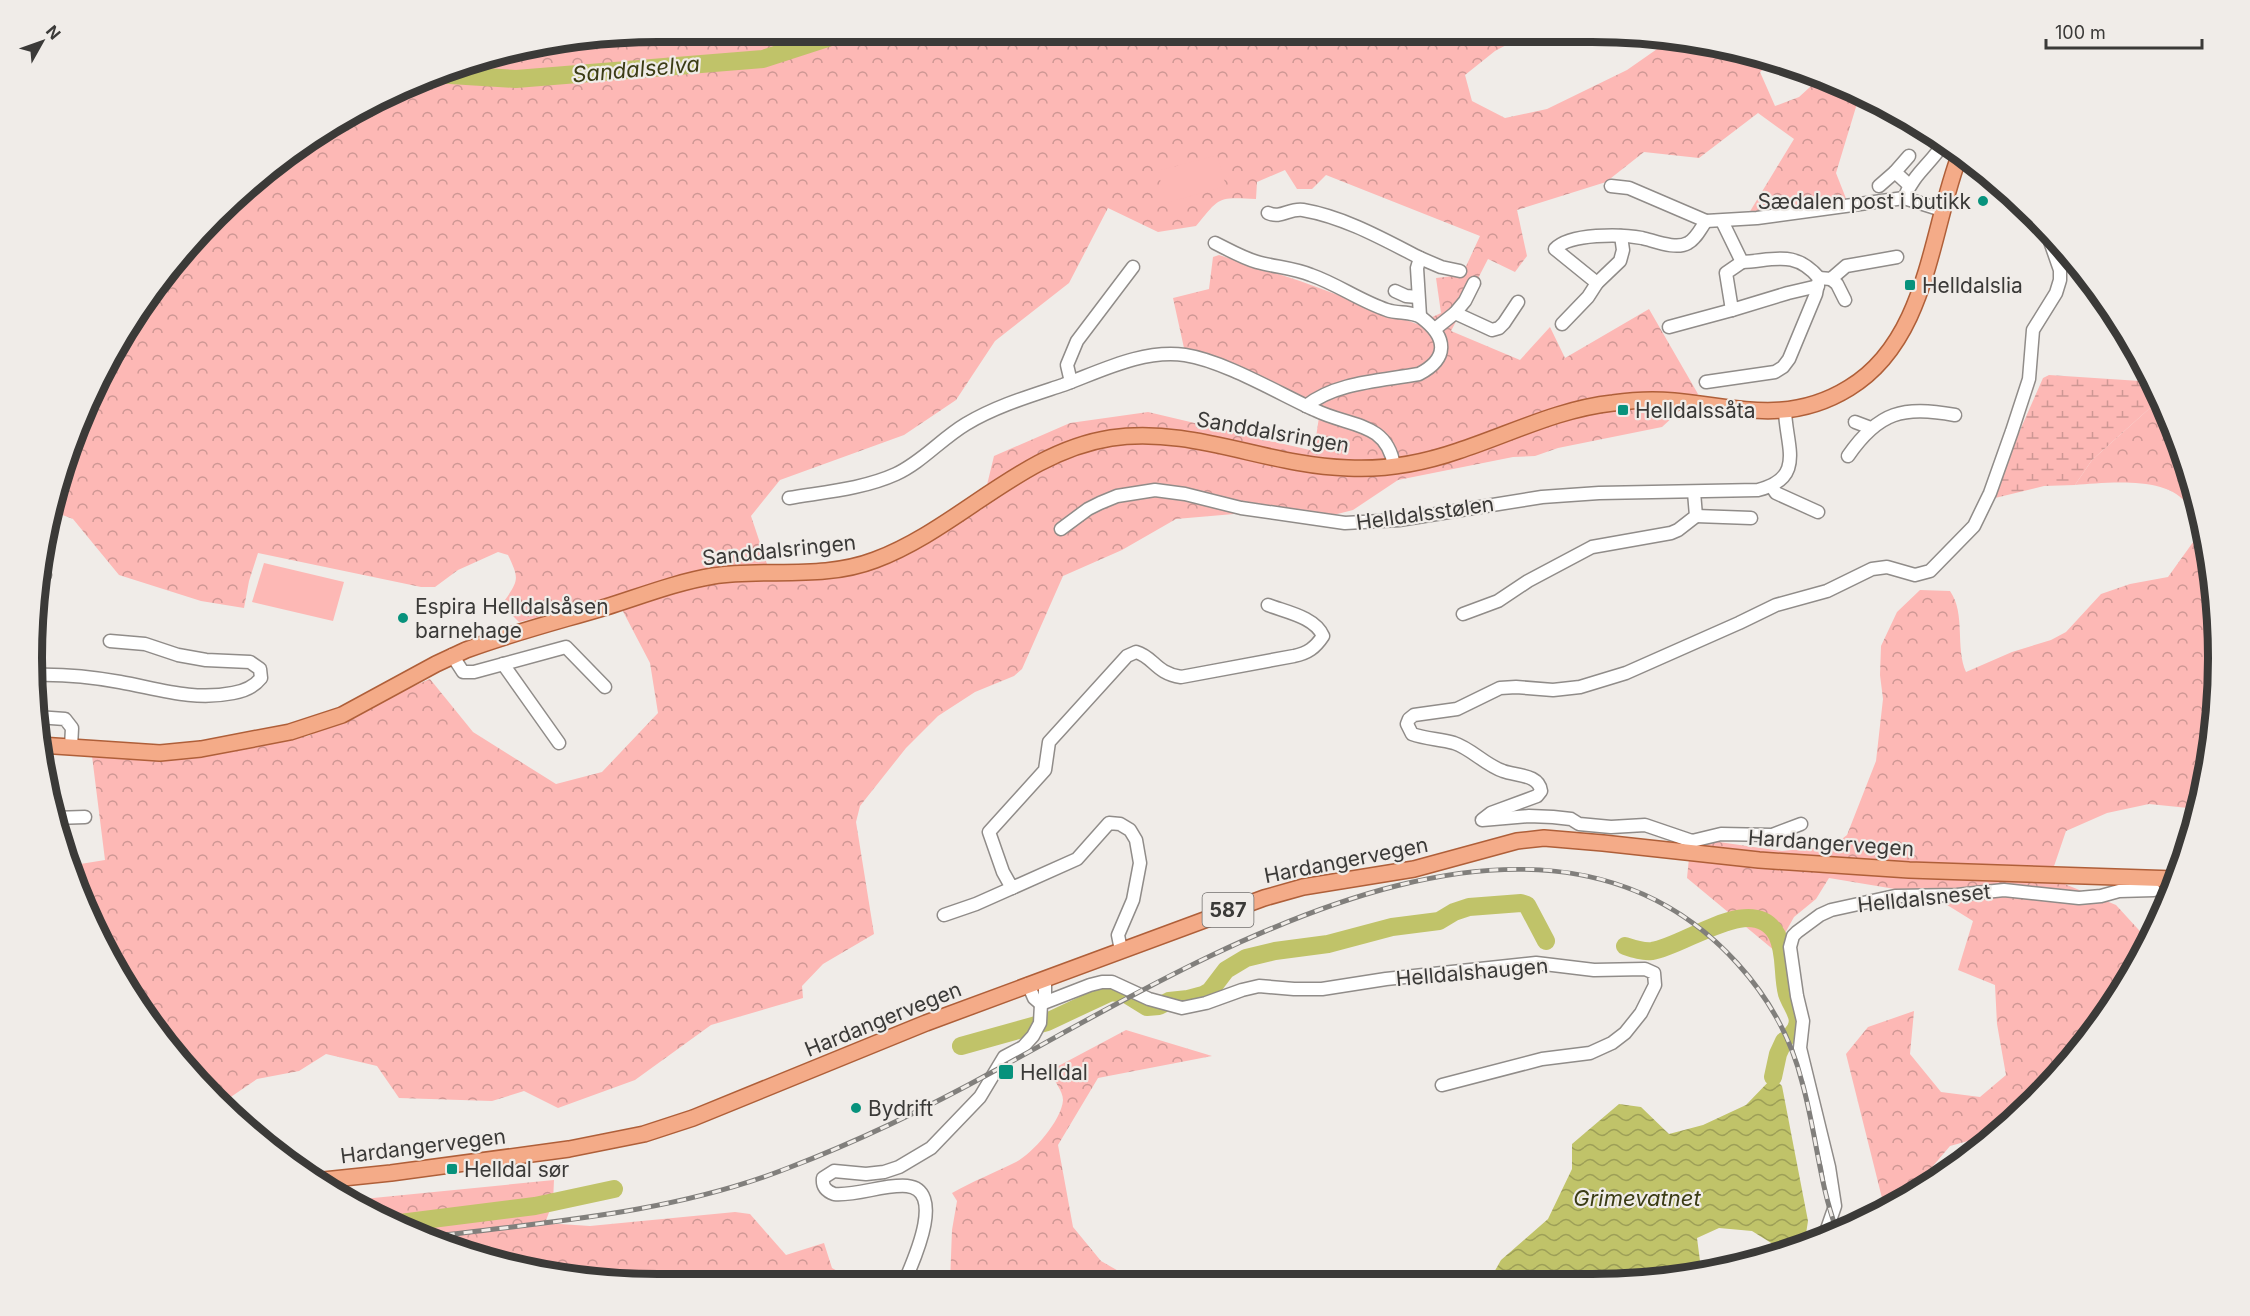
<svg xmlns="http://www.w3.org/2000/svg" width="2250" height="1316" viewBox="0 0 2250 1316" font-family="Inter,sans-serif">
	<style>
		.forest { fill: url(#forest-crowns); fill-rule: evenodd }
		.wetland { fill: url(#wetland-marsh) }
		.pitch { fill: #fdb8b5 }
		.water { fill: url(#water-waves) }
		.lines { fill: none; stroke-linecap: round; stroke-linejoin: round }
		.river { stroke: #c0c369; stroke-width: 18 }
		.minor-casing { stroke: #908c89; stroke-width: 15 }
		.major-casing { stroke: #af5f39; stroke-width: 18 }
		.minor { stroke: #fff; stroke-width: 12 }
		.major { stroke: #f4ab88; stroke-width: 15 }
		.rail-casing { stroke: #817f7c; stroke-width: 5 }
		.rail { stroke: #f0ece8; stroke-width: 3; stroke-dasharray: 9; stroke-linecap: butt }
		.poi-dot { fill: #07927c; stroke: #f0ece8; stroke-width: 2 }
		.labels { text-anchor: middle; dominant-baseline: central; stroke-width: 4.5; stroke-linejoin: round; paint-order: stroke }
		.shield { fill: #f0ece8; stroke: #716f6d; stroke-width: 1.5 }
		.shield-label { font-size: 20px; font-weight: bold; fill: #3b3a38 }
		.poi-label { font-size: 21px; fill: #3b3a38; stroke: #f0ece8; text-anchor: start }
		.street-label { font-size: 21px; fill: #3b3a38; stroke: #f0ece8 }
		.water-label { font-size: 22px; font-style: italic; fill: #3b3c15; stroke: #f0ece8 }
		.rim { fill: none; stroke: #3b3a38; stroke-width: 8 }
	</style>
	<defs>
		<pattern id="forest-crowns" width="20" height="18" patternUnits="userSpaceOnUse" patternTransform="scale(1.5)"><rect width="20" height="18" fill="#fdb8b5"/><path d="M2 6a3 3 0 1 1 6 0M12 15a3 3 0 1 1 6 0" fill="none" stroke="#ce9794"/></pattern>
		<pattern id="wetland-marsh" width="20" height="14" patternUnits="userSpaceOnUse" patternTransform="scale(1.5)"><rect width="20" height="14" fill="#fdb8b5"/><path d="M1 5h8M5 5V1M11 12h8M15 12V8" fill="none" stroke="#ce9794"/></pattern>
		<pattern id="water-waves" width="16" height="10" patternUnits="userSpaceOnUse" patternTransform="scale(1.5)"><rect width="16" height="10" fill="#c0c369"/><path d="M0 5q4-4 8 0t8 0" fill="none" stroke="#9d9f57"/></pattern>
	</defs>
	<rect width="100%" height="100%" fill="#f0ece8"/>
	<g class="forest">
		<path d="M1529 33 1495 51 1465 75 1472 101 1505 118 1547 109 1627 70 1670 40 1773 61 1760 72 1775 106 1799 97 1820 78 1859 97 1836 173 1847 201 1749 213 1794 139 1758 113 1699 158 1644 152 1606 182 1517 210 1527 256 1515 272 1488 259 1451 331 1520 360 1550 327 1565 358 1649 309 1698 394 1662 427 1558 448 1535 456 1513 457 1398 480 1353 510 1310 521 1257 512 1176 519 1122 550 1063 576 1022 669 1014 676 975 692 938 716 906 748 860 806 856 822 874 934 823 964 802 986 803 998 711 1025 635 1080 558 1108 524 1091 492 1101 399 1098 377 1066 326 1054 299 1071 257 1079 219 1105 161 1039 115 971 68 866 105 860 92 756 183 755 308 736 393 695 430 679 473 732 556 784 602 772 658 713 650 663 616 598 519 622 507 610 505 600C519 580 519 578 508 555L498 552 458 570 435 587H421L258 553 249 581 244 608 201 601 119 575 73 519 52 511 65 457 96 381 161 277 277 161 381 96 457 65 576 37ZM1285 170 1297 189H1312L1326 175 1480 236 1462 275 1436 278 1441 313 1417 324 1300 281 1219 255 1213 257 1209 289 1173 298 1184 348 1319 417 1314 451 1148 412 1070 423 994 456 986 489 877 564 768 567 751 516 780 480 904 435 956 400 995 341 1069 283 1108 208 1158 232 1196 226C1220 197 1217 197 1256 199L1257 182Z"/>
		<path d="M2160 399 2171 419 2207 536 2218 658 2206 781 2198 809 2149 804 2107 813 2066 831 2050 878 2116 905 2148 940 2113 1006 2005 1129 1993 1137 1986 1136 1950 1146 1916 1186 1894 1206 1885 1210 1846 1054 1868 1027 1914 1011 1910 1054 1941 1092 1980 1097 2006 1075 1997 1024 1995 985 1958 970 1973 921 1931 895 1829 878 1816 899 1794 917 1775 951 1687 878 1691 838 1782 851 1833 846 1847 835 1876 761 1883 699 1880 675 1881 646 1897 612 1920 590 1950 591C1966 614 1955 647 1966 672L2012 652 2051 640 2066 632 2101 594 2130 584 2168 577 2196 538C2194 528 2193 514 2188 506 2170 475 2105 483 2075 485L2092 460Z"/>
		<path d="M1126 1030 1212 1056 1098 1078 1058 1145 1073 1227 1101 1261 1129 1277 1135 1283H950L952 1230 957 1201 952 1193C973 1181 994 1173 1016 1162 1032 1154 1062 1120 1063 1100 1063 1091 1053 1079 1049 1071Z"/>
		<polygon points="554,1180 553,1202 545,1223 590,1226 735,1212 750,1214 786,1255 824,1243 832,1268 859,1283 617,1283 456,1251 353,1200"/>
	</g>
	<polygon class="wetland" points="2145,370 2160,399 2092,460 2075,485 2044,486 1995,498 1998,480 2043,378 2049,375 2140,381"/>
	<g class="pitch">
		<polygon points="1217,155 1226,186 1166,203 1158,171"/>
		<polygon points="264,563 344,582 333,621 252,602"/>
	</g>
	<polygon class="water" points="1773,1077 1782,1086 1808,1221 1805,1240 1781,1249 1752,1231 1719,1228 1697,1238 1700,1261 1695,1271 1633,1283 1488,1283 1501,1260 1548,1219 1572,1169 1572,1144 1619,1104 1641,1107 1669,1134 1703,1125 1746,1105"/>
	<g class="lines">
		<g class="river">
			<polyline points="1058,35 1060,35"/>
			<polyline points="944,36 954,35"/>
			<polyline points="434,74 516,79 763,59 834,36"/>
			<path d="M1625 946C1634 949 1643 952 1652 951 1686 946 1753 891 1777 935 1786 953 1782 975 1787 994 1792 1009 1806 1020 1791 1035"/>
			<polyline points="961,1046 1047,1022 1111,992 1126,994 1147,1007 1159,1006 1169,1001 1188,999 1203,995 1210,991 1226,970 1246,958 1275,951 1328,944 1392,927 1439,921 1454,912 1469,907 1521,903 1527,905 1546,941"/>
			<polyline points="1773,1077 1778,1054 1784,1041"/>
			<polyline points="400,1223 535,1206 614,1189"/>
		</g>
		<defs>
			<g id="minor">
				<polyline points="1909,185 1895,172 1909,156"/>
				<polyline points="1611,186 1629,188 1706,221 1757,218 1904,198 1942,210"/>
				<polyline points="1879,186 1895,172"/>
				<path d="M1904 198C1914 173 1932 163 1945 141"/>
				<path d="M1268 213C1281 219 1289 208 1303 210 1344 217 1383 239 1420 258L1417 268 1420 316"/>
				<path d="M1215 243C1229 250 1243 258 1257 262 1275 267 1294 268 1311 275 1337 284 1360 301 1387 310 1398 314 1413 311 1422 318 1448 338 1448 359 1419 374 1381 381 1336 382 1306 406"/>
				<polyline points="1420,258 1441,267 1460,271"/>
				<polyline points="1742,262 1726,273 1732,310 1788,293 1818,286"/>
				<polyline points="1819,278 1831,279 1846,266 1897,257"/>
				<polyline points="1831,279 1837,284 1845,300"/>
				<path d="M1597 283 1555 249C1570 233 1621 234 1642 238 1655 241 1676 250 1688 243 1696 239 1701 228 1706 221"/>
				<polyline points="1395,291 1406,296 1418,297"/>
				<polyline points="1455,313 1465,301 1474,283"/>
				<polyline points="1562,324 1588,297 1597,283 1620,261 1623,250 1621,236"/>
				<polyline points="1669,327 1732,310"/>
				<polyline points="1435,329 1455,313 1492,330 1499,328 1504,323 1518,302"/>
				<polyline points="1071,382 1067,365 1077,341 1133,267"/>
				<path d="M1706 382 1775 372 1783 367 1789 359 1816 294 1819 278C1795 250 1776 260 1742 262L1722 221"/>
				<polyline points="1855,422 1871,428"/>
				<path d="M1848 456C1879 411 1903 406 1955 415"/>
				<polyline points="1772,487 1776,493 1818,512"/>
				<path d="M789 498C824 492 863 489 896 474 922 462 941 439 966 424 996 406 1030 396 1063 385 1101 371 1143 349 1185 355 1224 361 1278 393 1315 410 1349 427 1387 421 1394 466"/>
				<polyline points="1696,516 1751,518"/>
				<path d="M1061 529 1088 509 1100 503 1117 496 1155 490 1185 494 1241 508 1345 523 1399 520 1542 497 1599 493 1758 490C1806 478 1786 446 1785 411"/>
				<polyline points="37,578 45,575"/>
				<polyline points="1463,614 1498,601 1528,581 1592,547 1671,533 1678,530 1696,516 1694,492"/>
				<polyline points="452,655 463,672 474,672 566,647 605,687"/>
				<polyline points="503,664 559,743"/>
				<path d="M33 675C61 674 92 677 120 682 159 689 193 701 233 693 244 691 254 687 261 678L260 669 250 662 206 660 178 655 145 644 110 641"/>
				<polyline points="37,717 65,719 72,728 71,747"/>
				<polyline points="54,818 85,817"/>
				<path d="M1801 824 1772 835 1721 834 1692 841 1645 825 1611 827 1579 824 1571 819 1553 817 1529 816 1482 820 1491 813 1537 796 1541 791C1539 774 1516 776 1503 771 1485 765 1472 749 1454 743 1440 739 1426 739 1412 734L1407 724 1409 719 1414 715 1457 709 1500 688 1516 687 1553 690 1580 687 1626 673 1739 623 1776 605 1827 591 1872 569 1887 567 1915 575 1930 571 1974 526 1990 493 2012 431 2029 379 2033 330 2056 293 2060 280V270L2045 227"/>
				<polyline points="944,915 976,904 1012,888"/>
				<path d="M1121 950 1118 935 1133 900 1140 863 1136 840 1130 830 1120 824 1109 823 1077 859 1012 888 1003 872 989 832 1045 770 1049 742 1127 656 1136 652C1154 657 1155 673 1181 677L1294 656C1308 653 1315 648 1323 636 1315 617 1286 612 1268 605"/>
				<polyline points="1028,984 1034,998 1041,1004"/>
				<polyline points="1041,1004 1090,985 1102,982 1112,982 1149,999 1182,1008 1206,1003 1242,990 1259,986 1294,989 1322,989 1386,979 1536,963 1594,970 1645,969 1654,973 1655,985 1641,1013 1625,1033 1612,1043 1590,1053 1542,1059 1442,1085"/>
				<polyline points="1752,1259 1820,1236 1826,1232 1835,1206 1829,1167 1800,1048 1803,1021 1797,996 1790,947 1793,936 1797,932 1820,915 1831,910 1895,896 1957,895 2004,890 2079,898 2101,896 2119,891 2154,890"/>
				<path d="M904 1283C912 1264 947 1190 907 1186 883 1184 858 1196 834 1194 826 1191 822 1187 823 1178L834 1171 866 1174 884 1172 899 1167 931 1148 980 1097 1004 1057 1023 1047 1033 1036 1040 1023 1041 1004 1045 999V979"/>
			</g>
			<g id="major">
				<path d="M40 745 160 753 201 749 290 732 342 715 436 664 466 650C512 633 559 621 606 607 641 596 677 582 713 576 767 568 823 580 875 560 958 529 1021 452 1111 438 1193 426 1267 466 1348 468 1385 470 1423 463 1458 451 1510 434 1558 409 1613 403 1633 400 1654 399 1674 401 1738 407 1789 425 1849 388 1928 340 1930 232 1960 154"/>
				<polyline points="314,1181 391,1173 569,1149 644,1134 693,1118 926,1023 1264,898 1303,887 1414,869 1517,841 1544,838 1603,843 1759,860 1909,870 2176,879"/>
			</g>
		</defs>
		<use href="#minor" class="minor-casing"/>
		<use href="#major" class="major-casing"/>
		<use href="#minor" class="minor"/>
		<use href="#major" class="major"/>
		<defs>
			<path id="rail" d="M428 1237C548 1222 674 1213 788 1168 859 1141 929 1107 996 1070 1196 961 1539 745 1737 963 1768 997 1791 1038 1802 1082 1816 1131 1819 1183 1837 1231"/>
		</defs>
		<use href="#rail" class="rail-casing"/>
		<use href="#rail" class="rail"/>
	</g>
	<g class="poi-dot">
		<circle cx="1983" cy="201" r="6"/>
		<rect x="1904" y="279" width="12" height="12" rx="3"/>
		<rect x="1617" y="404" width="12" height="12" rx="3"/>
		<circle cx="403" cy="618" r="6"/>
		<rect x="998" y="1064" width="16" height="16" rx="3"/>
		<circle cx="856" cy="1108" r="6"/>
		<rect x="446" y="1163" width="12" height="12" rx="3"/>
	</g>
	<g class="labels">
		<rect class="shield" x="1202.5" y="893" width="51" height="34" rx="4.5"/>
		<g class="shield-label">
			<text x="1228" y="910">587</text>
		</g>
		<g class="poi-label">
			<text x="1971" y="201" text-anchor="end">Sædalen post i butikk</text>
			<text x="1922" y="285">Helldalslia</text>
			<text x="1635" y="410">Helldalssåta</text>
			<text x="415" y="606">Espira Helldalsåsen<tspan x="415" dy="24">barnehage</tspan></text>
			<text x="1020" y="1072">Helldal</text>
			<text x="868" y="1108">Bydrift</text>
			<text x="464" y="1169">Helldal sør</text>
		</g>
		<g class="street-label">
			<text transform="translate(1273 432) rotate(10)">Sanddalsringen</text>
			<text transform="translate(1425 513) rotate(-8)">Helldalsstølen</text>
			<text transform="translate(779 550) rotate(-6)">Sanddalsringen</text>
			<text transform="translate(1831 843) rotate(4)">Hardangervegen</text>
			<text transform="translate(1346 860) rotate(-11)">Hardangervegen</text>
			<text transform="translate(1924 898) rotate(-6)">Helldalsneset</text>
			<text transform="translate(1472 972) rotate(-5)">Helldalshaugen</text>
			<text transform="translate(883 1019) rotate(-22)">Hardangervegen</text>
			<text transform="translate(423 1146) rotate(-7)">Hardangervegen</text>
		</g>
		<g class="water-label">
			<text transform="translate(636 69) rotate(-5)">Sandalselva</text>
			<text x="1637" y="1198">Grimevatnet</text>
		</g>
	</g>
	<path d="M0 0H2250V1316H0ZM658 42H1592A616 616 0 0 1 2208 658V658A616 616 0 0 1 1592 1274H658A616 616 0 0 1 42 658V658A616 616 0 0 1 658 42Z" fill="#f0ece8" fill-rule="evenodd"/>
	<path class="rim" d="M658 42H1592A616 616 0 0 1 2208 658V658A616 616 0 0 1 1592 1274H658A616 616 0 0 1 42 658V658A616 616 0 0 1 658 42Z"/>
	<g transform="translate(42 42) rotate(50)" stroke="#f0ece8" stroke-width="4.5" paint-order="stroke">
	<path d="M0-4.5L10 22L0 15L-10 22Z" fill="#3b3a38"/>
	<text y="-9" font-size="16" font-weight="bold" text-anchor="middle" fill="#3b3a38">N</text>
	</g>
	<path d="M2046 39v9h156v-9" fill="none" stroke="#3b3a38" stroke-width="3"/>
	<text x="2055" y="39" font-size="18" fill="#3b3a38" stroke="#f0ece8" stroke-width="4.5" paint-order="stroke">100 m</text>
</svg>
